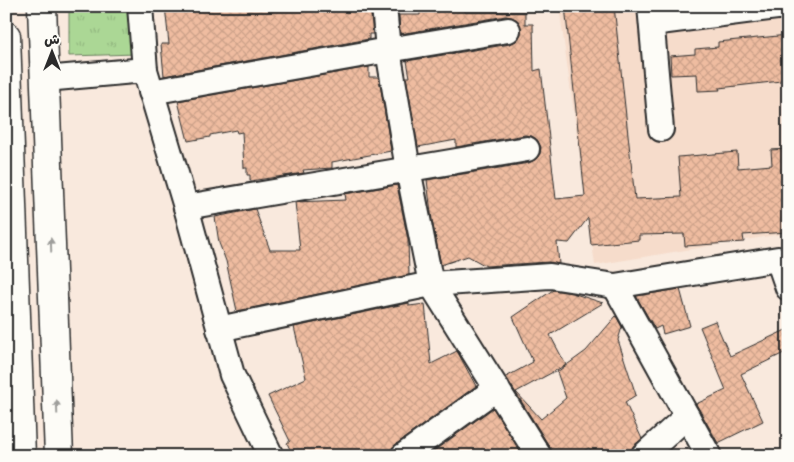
<svg xmlns="http://www.w3.org/2000/svg" width="794" height="462" viewBox="0 0 794 462" font-family="Caveat,'Playpen Sans Arabic',sans-serif">
	<style>
		.built { fill: #f6dccb }
		.grass { fill: url(#grass-tufts); stroke: #6b8160 }
		.building { fill: url(#building-cross-hatch); stroke: #2b2b2b }
		.lines { fill: none; stroke-linecap: round; stroke-linejoin: round }
		.minor-casing { stroke: #2b2b2b; stroke-width: 28 }
		.major-casing { stroke: #2b2b2b; stroke-width: 31 }
		.minor { stroke: #fdfcf7; stroke-width: 24 }
		.major { stroke: #fdfcf7; stroke-width: 28 }
		.oneway { fill: #9e9e9b }
	</style>
	<defs>
		<pattern id="grass-tufts" width="24" height="20" patternUnits="userSpaceOnUse" patternTransform="scale(1.25)"><rect width="24" height="20" fill="#abd795"/><path d="M3 7l-1-3M5 7V3M7 7l1-3M15 17l-1-3M17 17v-4M19 17l1-3" fill="none" stroke="#93b981"/></pattern>
		<pattern id="building-cross-hatch" width="8" height="8" patternUnits="userSpaceOnUse" patternTransform="scale(1.25)"><rect width="8" height="8" fill="#efbca0"/><path d="M0 0l8 8M0 8l8-8" fill="none" stroke="#cda28a"/></pattern>
	</defs>
	<rect width="100%" height="100%" fill="#f9e9dd"/>
	<filter id="ink" filterUnits="userSpaceOnUse"><feTurbulence type="fractalNoise" baseFrequency=".02" numOctaves="2"/><feDisplacementMap in="SourceGraphic" scale="10" xChannelSelector="R" yChannelSelector="G"/><feConvolveMatrix kernelMatrix="1 2 1 2 8 2 1 2 1" color-interpolation-filters="sRGB"/></filter>
	<g filter="url(#ink)">
		<polygon class="built" points="559,6 788,6 788,233 595,265"/>
		<polygon class="grass" points="69,6 133,6 137,54 69,56"/>
		<g class="building">
			<polygon points="165,6 370,6 373,34 369,34 369,39 164,76 161,44 169,44"/>
			<polygon points="448,6 464,6 465,12 525,12 525,24 533,24 534,71 541,69 556,199 585,196 565,6 614,6 635,199 681,197 678,157 737,152 738,168 772,165 771,150 788,149 788,232 743,235 744,242 685,246 684,234 639,235 639,240 591,245 588,218 569,243 557,242 559,264 549,262 486,266 468,256 441,265 432,221 427,180 529,163 536,159 540,154 541,147 537,140 532,136 525,135 456,147 456,140 418,147 406,77 410,77 407,61 510,44 517,40 521,34 521,27 518,21 512,17 506,16 400,34 399,15 420,15 420,9 449,9"/>
			<polygon points="788,35 788,78 781,79 781,81 719,88 720,90 698,91 697,74 671,75 670,56 695,54 695,49 718,47 718,42"/>
			<polygon points="369,67 369,77 379,77 391,151 332,162 332,168 303,170 304,173 250,181 250,175 247,175 247,168 244,168 242,132 237,133 236,130 210,135 210,137 188,141 178,101"/>
			<polygon points="397,185 408,240 409,275 237,311 226,261 219,243 215,217 255,209 270,250 300,250 295,202 346,200 345,194"/>
			<polygon points="680,289 690,326 663,334 661,326 655,329 636,296"/>
			<polygon points="553,290 572,293 603,303 550,335 566,365 516,392 541,419 566,398 557,372 586,351 616,316 622,327 618,340 636,395 625,402 642,439 633,446 630,456 595,456 589,448 574,456 553,456 551,449 506,377 533,362 513,317"/>
			<polygon points="409,303 409,306 425,304 431,364 457,351 476,386 395,445 391,450 390,456 293,456 287,443 290,441 268,396 306,378 294,327"/>
			<polygon points="715,321 730,356 788,329 788,351 741,374 763,421 718,443 696,404 726,390 700,327"/>
			<polygon points="493,408 523,456 427,456"/>
		</g>
		<g class="lines">
			<defs>
				<g id="minor">
					<polyline points="140,6 145,70"/>
					<polyline points="384,6 388,50 408,169 431,284 539,456"/>
					<polyline points="650,6 661,129"/>
					<polyline points="652,23 785,6"/>
					<polyline points="45,79 145,70 186,207 232,375 271,456"/>
					<polyline points="151,92 388,50 508,30"/>
					<polyline points="186,207 527,149"/>
					<polyline points="615,286 709,456"/>
					<polyline points="219,329 431,284 550,276 615,286 778,259 788,288"/>
					<polyline points="403,456 497,388"/>
					<polyline points="643,456 687,416"/>
				</g>
				<g id="major">
					<polyline points="42,6 59,456"/>
					<polyline points="6,36 21,456"/>
				</g>
			</defs>
			<use href="#minor" class="minor-casing"/>
			<use href="#major" class="major-casing"/>
			<use href="#minor" class="minor"/>
			<use href="#major" class="major"/>
		</g>
		<defs><path id="oneway-solid" d="M-6-.8H1V-3.2L6.5 0L1 3.2V.8H-6Z" transform="scale(1.25)"/></defs>
		<g class="oneway">
			<use href="#oneway-solid" transform="translate(51 245) rotate(-92)"/>
			<use href="#oneway-solid" transform="translate(57 407) rotate(-92)"/>
		</g>
	</g>
	<rect width="794" height="462" fill="none" stroke="#fdfcf7" stroke-width="25"/>
	<rect x="12" y="12" width="769" height="437" fill="none" stroke="#2b2b2b" stroke-width="2" filter="url(#ink)"/>
	<g transform="translate(52 52)" stroke="#fdfcf7" stroke-width="4" paint-order="stroke">
	<path d="M0-4L9 19L0 12L-9 19Z" fill="#2b2b2b"/>
	<text y="-8" font-size="14" font-weight="bold" text-anchor="middle" fill="#2b2b2b">ش</text>
	</g>
</svg>
